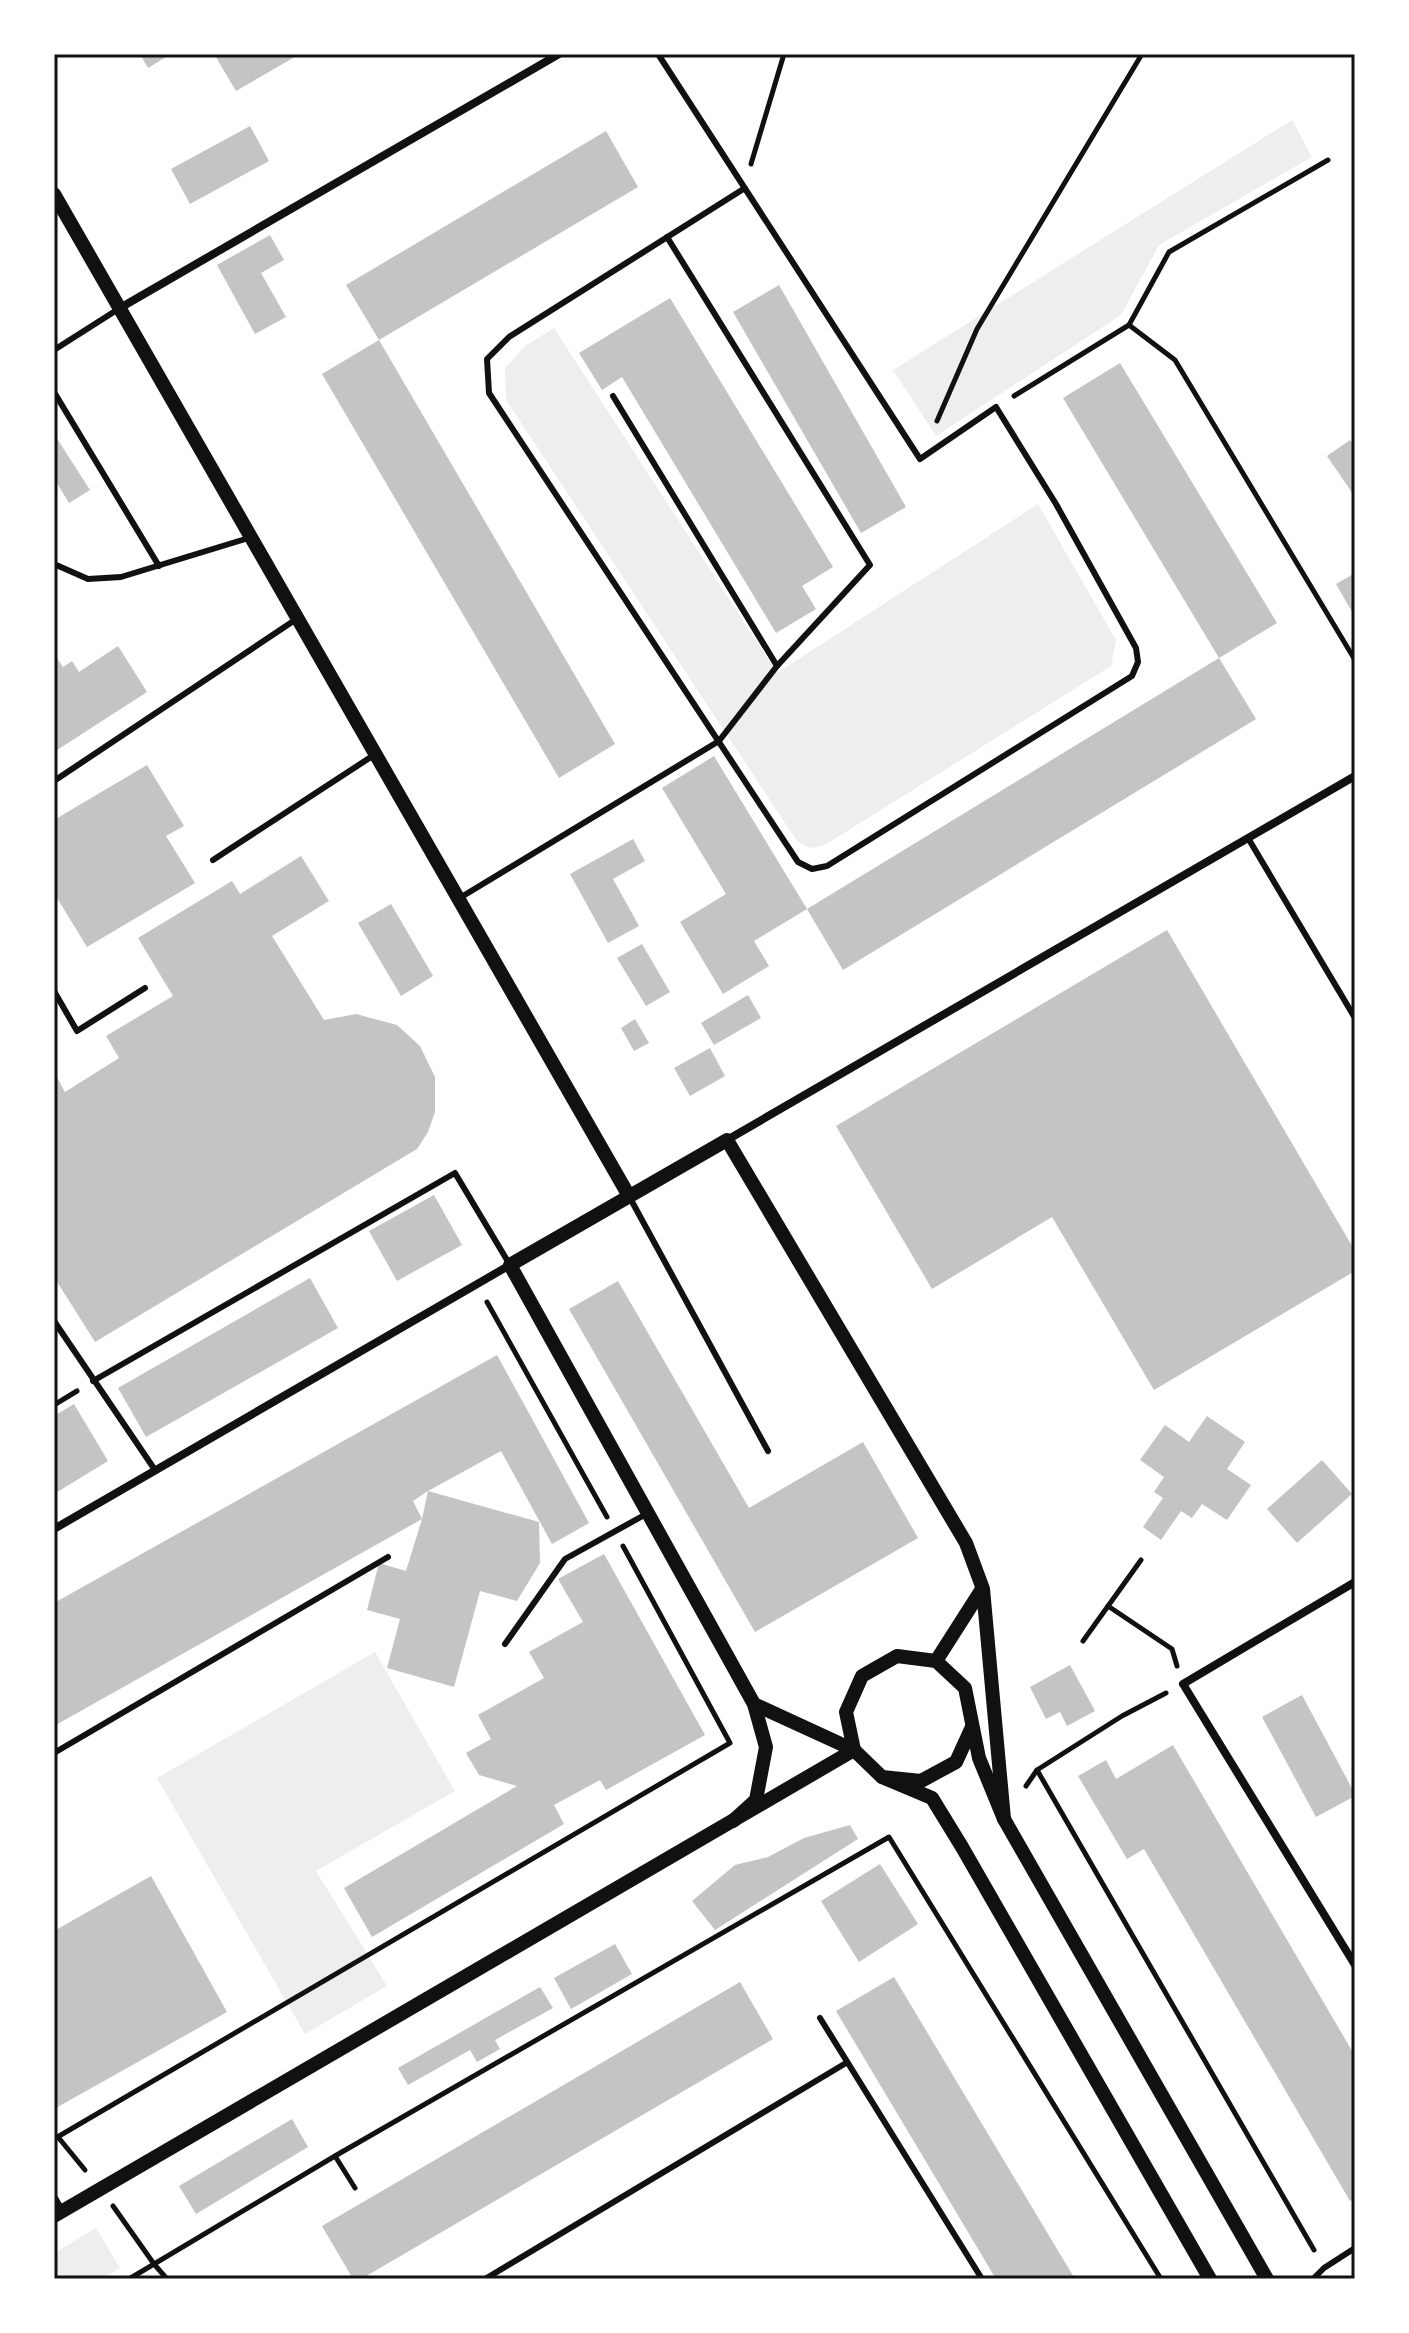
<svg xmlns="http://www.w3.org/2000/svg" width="1409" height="2333" viewBox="0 0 1409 2333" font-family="Inter,sans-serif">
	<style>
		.green { fill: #eee }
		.building { fill: #c4c4c4 }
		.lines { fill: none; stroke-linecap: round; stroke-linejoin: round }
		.path { stroke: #111; stroke-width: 5 }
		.service { stroke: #111; stroke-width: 6 }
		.minor { stroke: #111; stroke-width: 8 }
		.tertiary { stroke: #111; stroke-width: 14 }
		.neatline { fill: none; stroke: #111; stroke-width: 3 }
	</style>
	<rect width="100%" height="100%" fill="#fff"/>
	<g class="green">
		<polygon points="1292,120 1312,157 1159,245 1121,315 936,436 893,370"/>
		<polygon points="554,328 777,673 1038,504 1116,640 1111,666 825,845 810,848 797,841 506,400 505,368 525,346"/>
		<polygon points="375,1652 455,1791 316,1871 387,1986 305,2034 157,1778"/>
		<polygon points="96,2228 120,2268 102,2279 54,2279 54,2253"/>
	</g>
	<g class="building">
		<polygon points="140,54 171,54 148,68"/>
		<polygon points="214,54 300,54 236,91"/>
		<polygon points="250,126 269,161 190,204 171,169"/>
		<polygon points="606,131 638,187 379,340 346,285"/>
		<polygon points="270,235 284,260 261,273 286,317 255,334 217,265"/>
		<polygon points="779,285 906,507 861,533 733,312"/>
		<polygon points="670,298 833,567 802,586 816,609 776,633 622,377 602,390 579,353"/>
		<polygon points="379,340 615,744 559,778 322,374"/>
		<polygon points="1120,363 1277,623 1219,658 1063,398"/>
		<polygon points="54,434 90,490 69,503 54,478"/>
		<polygon points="1350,440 1355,447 1355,497 1327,456"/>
		<polygon points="1355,573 1355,617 1336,584"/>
		<polygon points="118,646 147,692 54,752 54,654 63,667 72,661 79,672"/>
		<polygon points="1219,658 1256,719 843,970 807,909 754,941 769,966 723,994 680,922 726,894 662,788 714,756 807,909"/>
		<polygon points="147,765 184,826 166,836 195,883 87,947 54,893 54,820"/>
		<polygon points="633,839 645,861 613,879 639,926 608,943 570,874"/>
		<polygon points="301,856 329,901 272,936 324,1020 356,1014 397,1025 420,1046 435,1077 435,1112 428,1132 417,1149 95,1342 54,1277 54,1072 65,1092 119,1058 106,1036 173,996 138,938 232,881 240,894"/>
		<polygon points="391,904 433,976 401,996 358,923"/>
		<polygon points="1167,930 1355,1251 1355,1271 1154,1390 1052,1217 932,1289 836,1126"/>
		<polygon points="642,944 670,992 646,1006 617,958"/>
		<polygon points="748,995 761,1018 714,1045 701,1023"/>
		<polygon points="635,1019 649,1043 634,1051 621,1028"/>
		<polygon points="710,1048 725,1076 690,1096 674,1068"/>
		<polygon points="434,1195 462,1245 397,1281 369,1231"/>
		<polygon points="310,1278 338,1328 146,1437 118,1388"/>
		<polygon points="618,1281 749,1508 863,1442 918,1538 755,1632 569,1309"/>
		<polygon points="497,1355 589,1523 552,1544 501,1451 428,1491 539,1522 540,1563 517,1601 480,1591 454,1687 387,1668 400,1619 367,1610 379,1563 406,1571 422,1519 428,1491 413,1501 422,1519 54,1726 54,1603"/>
		<polygon points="74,1404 108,1461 54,1494 54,1416"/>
		<polygon points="1207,1416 1245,1442 1227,1469 1251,1485 1227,1520 1202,1504 1192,1518 1181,1511 1161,1540 1143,1527 1163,1498 1154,1492 1164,1477 1140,1460 1165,1425 1189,1442"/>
		<polygon points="1322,1460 1352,1494 1297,1543 1267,1509"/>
		<polygon points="604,1554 705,1735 606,1790 600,1780 554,1805 564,1824 372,1937 344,1888 517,1786 479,1775 466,1753 491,1739 478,1715 544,1678 529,1652 583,1622 558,1579"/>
		<polygon points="1070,1665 1095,1711 1067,1726 1060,1712 1046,1719 1030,1687"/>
		<polygon points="1302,1695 1355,1794 1355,1796 1316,1817 1262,1717"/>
		<polygon points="1173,1745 1355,2056 1355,2198 1350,2201 1144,1849 1127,1859 1078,1776 1106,1760 1116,1779"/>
		<polygon points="850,1825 858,1839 715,1930 692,1901 735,1865 768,1857 804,1838"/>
		<polygon points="880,1864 918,1924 859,1962 821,1901"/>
		<polygon points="151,1876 227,2012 54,2109 54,1931"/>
		<polygon points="615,1944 632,1974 571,2009 554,1978"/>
		<polygon points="894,1977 1075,2279 996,2279 836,2011"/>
		<polygon points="740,1982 773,2039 361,2279 353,2279 322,2226"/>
		<polygon points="540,1987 553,2008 495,2040 500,2049 477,2062 470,2050 408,2085 398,2068"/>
		<polygon points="292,2119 308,2147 196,2214 179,2186"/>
	</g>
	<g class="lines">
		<g class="path">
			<polyline points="751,164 784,54"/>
			<polyline points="1129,325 1175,360 1355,660"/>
			<polyline points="1014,396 1129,325 1169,252 1328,160"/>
			<polyline points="937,421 977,329 1142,54"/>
			<polyline points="487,1302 607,1517"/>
			<polyline points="54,1405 77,1391"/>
			<polyline points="1108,1606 1172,1649 1177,1666"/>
			<polyline points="1083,1641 1141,1560"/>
			<polyline points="1037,1770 1314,2250"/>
			<polyline points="1026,1786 1037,1770 1122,1716 1166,1693"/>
			<polyline points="58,2137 85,2170"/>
			<polyline points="54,2139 730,1743 623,1546"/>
			<polyline points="335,2156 355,2188"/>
			<polyline points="113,2206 154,2264 167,2279"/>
			<polyline points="129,2279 335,2156 889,1837 1161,2279"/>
		</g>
		<g class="service">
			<polyline points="658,54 920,459 996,407 1056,504 1136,648 1138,662 1132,676 827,866 812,869 798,862 489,393 487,359 509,337 745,188"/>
			<polyline points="54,350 120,308"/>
			<polyline points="54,392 159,566"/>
			<polyline points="613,396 777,666"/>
			<polyline points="54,564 88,579 121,577 252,537"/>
			<polyline points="54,781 298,618"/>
			<polyline points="1248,838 1355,1018"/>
			<polyline points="213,860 374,755"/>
			<polyline points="458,899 719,741 777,666 870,565 667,237"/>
			<polyline points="54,991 77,1031 145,988"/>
			<polyline points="630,1198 768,1451"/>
			<polyline points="54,1321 155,1470"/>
			<polyline points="93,1381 455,1173 510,1265"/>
			<polyline points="505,1644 565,1559 648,1513"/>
			<polyline points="54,1753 388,1557"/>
			<polyline points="820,2018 982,2279"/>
			<polyline points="54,2196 62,2210"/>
			<polyline points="485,2279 846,2063"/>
			<polyline points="1313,2279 1324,2268 1355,2248"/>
		</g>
		<g class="minor">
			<polyline points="120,308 559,54"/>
			<polyline points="727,1140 1355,776"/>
			<polyline points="54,1529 510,1265"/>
			<polyline points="1355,1582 1183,1684 1355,1965"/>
		</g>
		<g class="tertiary">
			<polyline points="54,194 629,1196"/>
			<polyline points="936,1661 982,1589"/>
			<polyline points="754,1704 854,1750 882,1777 921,1781 956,1762 972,1727"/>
			<polyline points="854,1750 846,1712 862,1676 897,1656 936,1661 965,1688 979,1758 1004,1819 1267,2279"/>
			<polyline points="882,1777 932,1798 962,1847 1210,2279"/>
			<polyline points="733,1821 756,1800 766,1747 754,1704 510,1265 727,1140 966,1543 983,1589 1004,1819"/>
			<polyline points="54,2216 854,1750"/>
		</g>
	</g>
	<rect width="1409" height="2333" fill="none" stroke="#ffffff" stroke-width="112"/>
	<rect x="56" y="56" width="1297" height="2221" class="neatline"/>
</svg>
